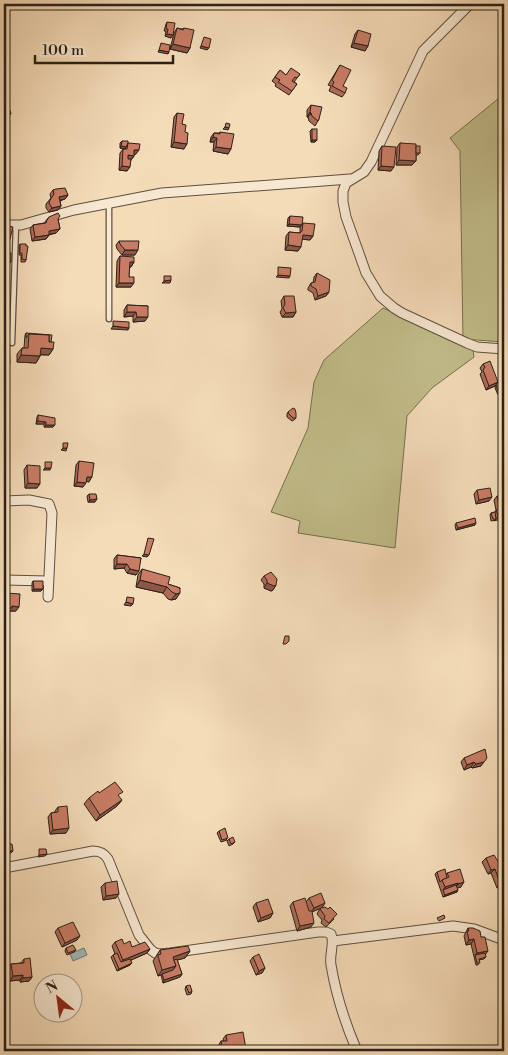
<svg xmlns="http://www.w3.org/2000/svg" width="508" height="1055" viewBox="0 0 508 1055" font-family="'Libre Bodoni',serif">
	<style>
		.green { fill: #c2be8b; stroke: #766f52 }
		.water { fill: #a1b9ba; stroke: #727c7a }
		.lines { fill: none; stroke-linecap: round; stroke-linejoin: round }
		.service-casing { stroke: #5e4f41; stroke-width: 7 }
		.minor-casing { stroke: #5e4f41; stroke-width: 11 }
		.service { stroke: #f8e8d2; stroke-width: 4.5 }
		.minor { stroke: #f8e8d2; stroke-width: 9 }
		.wall { fill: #ad6b57; stroke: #2b2019 }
		.shaded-wall { fill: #8d5747; stroke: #2b2019 }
		.building { fill: #c97c65; stroke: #2b2019 }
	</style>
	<rect width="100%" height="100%" fill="#f5dcb9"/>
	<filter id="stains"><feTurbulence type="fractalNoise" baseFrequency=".004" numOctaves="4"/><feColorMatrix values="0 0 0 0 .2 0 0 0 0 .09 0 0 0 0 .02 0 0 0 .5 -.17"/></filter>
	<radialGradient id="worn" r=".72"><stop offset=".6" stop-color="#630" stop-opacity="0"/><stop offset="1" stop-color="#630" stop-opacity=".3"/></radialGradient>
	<g class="green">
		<polygon points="504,94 504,342 463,339 460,151 450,138"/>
		<polygon points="383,308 473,349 474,357 432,388 407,416 395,548 298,533 300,521 271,512 308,428 314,382 324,360"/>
	</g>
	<polygon class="water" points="84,948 87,955 73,961 70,954"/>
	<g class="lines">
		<defs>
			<g id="service">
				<polyline points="109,203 109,319"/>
				<polyline points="12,343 16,225"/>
			</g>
			<g id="minor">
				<polyline points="470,4 423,51 371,162 364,172 346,183 343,191 343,202 346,217 366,273 380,296 394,308 402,313 467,343 477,347 504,349"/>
				<polyline points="4,225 21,225 74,210 162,193 350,179"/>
				<polyline points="4,501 29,500 49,504 52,513 48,597"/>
				<polyline points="4,580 48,581"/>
				<path d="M4 868 93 851C100 851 104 853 108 859L139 935 150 949 155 953 160 954 170 953 318 932H326L331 934C335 944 329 954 331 965 336 995 345 1023 357 1051"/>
				<polyline points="333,941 453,926 474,929 504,940"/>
			</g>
		</defs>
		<use href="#service" class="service-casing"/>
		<use href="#minor" class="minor-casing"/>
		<use href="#service" class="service"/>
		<use href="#minor" class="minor"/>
	</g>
	<g class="wall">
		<polygon points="167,22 171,38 165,36 166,31 164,31 166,24"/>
		<polygon points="177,28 182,29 184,28 190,48 187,53 170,49 174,33"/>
		<polygon points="358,30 368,46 365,51 351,47 355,34"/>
		<polygon points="340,65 343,86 345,93 342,97 329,91 331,86 328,85"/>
		<polygon points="280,70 286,75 300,74 294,82 297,84 289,95 275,86 276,84 272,81"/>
		<polygon points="311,105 319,119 315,126 309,121 308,117 307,117 307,110"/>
		<polygon points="177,113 182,124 184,149 171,147 174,117"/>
		<polygon points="312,129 315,142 311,142 310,131"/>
		<polygon points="220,132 228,154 213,151 214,142 210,142 211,137 214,133 219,133"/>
		<polygon points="122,141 128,143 136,154 134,154 134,156 131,160 127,171 119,170 120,153 123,149 125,149 120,148 120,143"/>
		<polygon points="400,143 416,146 420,153 418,155 416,155 416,161 412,165 396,165 397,147"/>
		<polygon points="382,146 391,171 378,170 379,151"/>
		<polygon points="53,190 68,195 65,199 60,201 61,206 58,210 49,212 46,208 46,204 51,198 50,194"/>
		<polygon points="290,216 302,225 303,223 313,236 310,240 302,239 298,251 285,250 286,236 289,232 300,233 300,227 287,226 288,218"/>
		<polygon points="49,217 58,219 60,229 56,233 49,235 46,239 32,241 30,229 33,225 44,223"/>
		<polygon points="119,241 135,255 122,255 117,249 116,245"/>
		<polygon points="20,244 26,260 25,262 21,262 21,255 19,255 19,246"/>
		<polygon points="6,253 11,261 10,263 4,263 5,255"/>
		<polygon points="120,256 134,262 131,267 129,267 129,277 131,287 116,287 117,261"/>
		<polygon points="317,273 329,292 326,296 315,300 313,293 308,290 308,288 311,283 313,283 314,277"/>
		<polygon points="284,296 296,312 293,317 282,317 280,312 282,309 281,301"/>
		<polygon points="127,305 148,306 145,321 133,322 133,316 124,317 124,310"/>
		<polygon points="26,333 51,342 53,349 49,355 41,355 40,356 36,363 17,362 17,354 22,348 24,348 25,335"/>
		<polygon points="483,364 498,382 495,386 486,390 480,374 482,372 480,368"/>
		<polygon points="496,386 503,392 498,395 495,388"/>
		<polygon points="288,412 296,418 294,420 292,421 287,417 287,414"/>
		<polygon points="38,415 55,425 53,427 44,427 44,424 36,424 37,417"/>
		<polygon points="79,461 89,482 86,481 83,487 74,486 76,465"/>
		<polygon points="27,465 37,488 25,488 24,470"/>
		<polygon points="477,490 489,501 476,504 474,494"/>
		<polygon points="89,494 95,502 88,502 87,496"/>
		<polygon points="497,496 504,496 504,518 491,521 490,515 491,513 495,512 496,510 494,500"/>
		<polygon points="456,523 475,525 456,530 455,525"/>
		<polygon points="117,555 141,558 136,575 127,573 124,568 114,569 114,559"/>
		<polygon points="142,569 168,584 180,588 176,599 171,600 168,599 163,593 136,587 138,575"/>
		<polygon points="264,576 276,585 273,590 271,591 264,588 264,584 261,580"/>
		<polygon points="33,581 43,589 41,591 32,591 32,583"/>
		<polygon points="6,593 16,611 10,611 9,612 4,612 4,596"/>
		<polygon points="464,758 481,766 472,768 471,767 464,770 461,762"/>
		<polygon points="99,793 122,800 117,806 96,821 84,804 89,798"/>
		<polygon points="58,807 66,833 50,834 48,817 51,813 55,812 55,811"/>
		<polygon points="219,831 227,840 221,842 217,833"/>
		<polygon points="229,839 235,842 233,844 229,846 227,841"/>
		<polygon points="486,858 504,871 504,890 502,889 501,886 497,888 491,873 488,874 482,862"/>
		<polygon points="437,872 446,875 447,873 461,887 457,888 457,892 443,897 435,874"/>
		<polygon points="105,883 116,898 103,900 101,887"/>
		<polygon points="309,898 325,903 322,907 334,919 326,927 321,923 322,920 317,914 320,908 312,912 311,927 297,931 290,906 293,902 306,902"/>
		<polygon points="256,903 273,913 270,918 258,922 253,907"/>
		<polygon points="58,928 77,940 62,947 55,932"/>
		<polygon points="468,928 485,955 486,957 484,959 479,960 478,965 476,965 471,944 466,945 464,936"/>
		<polygon points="115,942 132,947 150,949 147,953 131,960 130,965 117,971 111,957 113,955 115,954 112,946"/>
		<polygon points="66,948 76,950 74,952 67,955 65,951"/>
		<polygon points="160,950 190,951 185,958 177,960 182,974 180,977 163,983 161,975 158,976 153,961"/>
		<polygon points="253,957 265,968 262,973 256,975 250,961"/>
		<polygon points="24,959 32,977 29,981 20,982 20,980 10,981 8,969 11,964 21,963"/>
		<polygon points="186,986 192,991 191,994 187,995 185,989"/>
		<polygon points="226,1035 246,1049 244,1051 219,1051 218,1046 221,1041 224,1041 223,1039"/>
	</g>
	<g class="shaded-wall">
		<polygon points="232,4 243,4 242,6"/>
		<polygon points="166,5 172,6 170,8 164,7"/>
		<polygon points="167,34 173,35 171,38 165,36"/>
		<polygon points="354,43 368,46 365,51 351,47"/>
		<polygon points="173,44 190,48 187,53 170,49"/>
		<polygon points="201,46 209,48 207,50 200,48"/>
		<polygon points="159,50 169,52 168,54 158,52"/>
		<polygon points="310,112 311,113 308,117 307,117"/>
		<polygon points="4,114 11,114 9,116 4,116"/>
		<polygon points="225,127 229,128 228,130 223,129"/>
		<polygon points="213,137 217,138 214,142 210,142"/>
		<polygon points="312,140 317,140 315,142 311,142"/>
		<polygon points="174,142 187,144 184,149 171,147"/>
		<polygon points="121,146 126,147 125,149 120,148"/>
		<polygon points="216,147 231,149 228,154 213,151"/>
		<polygon points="134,150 139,150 136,154 131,154"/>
		<polygon points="128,155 134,156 131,160 125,160"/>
		<polygon points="399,160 416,161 412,165 396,165"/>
		<polygon points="122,166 130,167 127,171 119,170"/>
		<polygon points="381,166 394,167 391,171 378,170"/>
		<polygon points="68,195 65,199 56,201 59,197"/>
		<polygon points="61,206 58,210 49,212 52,208"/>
		<polygon points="289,224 302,225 300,227 287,226"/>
		<polygon points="60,229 56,233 46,235 49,231"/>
		<polygon points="49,235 46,239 32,241 35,237"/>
		<polygon points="303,235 313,236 310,240 300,239"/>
		<polygon points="4,237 10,239 7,243 4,242"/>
		<polygon points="288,245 301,247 298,251 285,250"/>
		<polygon points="125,250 138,250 135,255 122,255"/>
		<polygon points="6,261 11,261 10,263 4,263"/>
		<polygon points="130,262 134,262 131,267 126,267"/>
		<polygon points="278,275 290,276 289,278 276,277"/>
		<polygon points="171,280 170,283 162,283 164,281"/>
		<polygon points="119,283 134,283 131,287 116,287"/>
		<polygon points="329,292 326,296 315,300 318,296"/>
		<polygon points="127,312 136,312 133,316 124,317"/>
		<polygon points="296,312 293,317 282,317 286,313"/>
		<polygon points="137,317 148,317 145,321 133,322"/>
		<polygon points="113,326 129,328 128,330 111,329"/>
		<polygon points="41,348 53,349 49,355 37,354"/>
		<polygon points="21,355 40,356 36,363 17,362"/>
		<polygon points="4,363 10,363 7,367 4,368"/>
		<polygon points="498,382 495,386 486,390 489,386"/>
		<polygon points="38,421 46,422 44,424 36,424"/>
		<polygon points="46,425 55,425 53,427 44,427"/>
		<polygon points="63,448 67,448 66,451 61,450"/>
		<polygon points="45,468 51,468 50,470 43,470"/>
		<polygon points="87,477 92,477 89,482 84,481"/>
		<polygon points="77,482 86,483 83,487 74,486"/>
		<polygon points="28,483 40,484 37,488 25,488"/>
		<polygon points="492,497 489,501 476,504 479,500"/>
		<polygon points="97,499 95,502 88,502 90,500"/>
		<polygon points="504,515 504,518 494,521 498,516"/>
		<polygon points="476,523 475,525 456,530 458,528"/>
		<polygon points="144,554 149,555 147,557 142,556"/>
		<polygon points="117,564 127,564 124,568 114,569"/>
		<polygon points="130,569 139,571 136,575 127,573"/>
		<polygon points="140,580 167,587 163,593 136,587"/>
		<polygon points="267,583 276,585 273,590 271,591 264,588"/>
		<polygon points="34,589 43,589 41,591 32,591"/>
		<polygon points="180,593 176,599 171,600 176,594"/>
		<polygon points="126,602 133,604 131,606 124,605"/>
		<polygon points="12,606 19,607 16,611 10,611 9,612 4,612 4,607"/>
		<polygon points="474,762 471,767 464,770 467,765"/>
		<polygon points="484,762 481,766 472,768 476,764"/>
		<polygon points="122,800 117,806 96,821 100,815"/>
		<polygon points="69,828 66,833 50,834 53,830"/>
		<polygon points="5,851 13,851 11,853 4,853"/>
		<polygon points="47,854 45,856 38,857 39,855"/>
		<polygon points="495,869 491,873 488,874 491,870"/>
		<polygon points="464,882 461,887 455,889 458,884"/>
		<polygon points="504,882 501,886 497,888 500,883"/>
		<polygon points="458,883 455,887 443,890 445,887"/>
		<polygon points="458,890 457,892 443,897 445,895"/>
		<polygon points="119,894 116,898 103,900 106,896"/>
		<polygon points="325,903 322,908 311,912 314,908"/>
		<polygon points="273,913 270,918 258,922 261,918"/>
		<polygon points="314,923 311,927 297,931 300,926"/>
		<polygon points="80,936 77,940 62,947 65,943"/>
		<polygon points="474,939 471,944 466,945 469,940"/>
		<polygon points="150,949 147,953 120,965 123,960"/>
		<polygon points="190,951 185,958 170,962 173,957"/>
		<polygon points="488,951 485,955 475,955 477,953"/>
		<polygon points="132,963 130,965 117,971 119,969"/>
		<polygon points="176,966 172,972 162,974 161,975 158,976 162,970"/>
		<polygon points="265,968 262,973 256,975 259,971"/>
		<polygon points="182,974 180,977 163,983 164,980"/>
		<polygon points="23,975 20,980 10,981 13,976"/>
		<polygon points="32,977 29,981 20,982 23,978"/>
		<polygon points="225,1047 222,1051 220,1051 222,1048"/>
	</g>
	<g class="building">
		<polygon points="166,4 172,4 172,6 166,5"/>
		<polygon points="167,22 175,23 173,35 167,34 168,29 166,29"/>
		<polygon points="177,28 183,30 184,28 194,30 190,48 173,44"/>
		<polygon points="358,30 371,34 368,46 354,43"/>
		<polygon points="204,37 211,39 209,48 201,46"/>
		<polygon points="161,43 170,45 169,52 159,50"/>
		<polygon points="340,65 351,70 343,86 347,88 345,93 332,86 334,82 332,80"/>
		<polygon points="291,68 300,74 297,78 295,77 292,81 297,84 292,91 278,82 280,80 275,77 280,70 286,75"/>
		<polygon points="311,105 322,107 319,119 318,121 312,116 311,113 310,112"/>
		<polygon points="4,110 10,110 11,114 4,114 5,130 4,130"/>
		<polygon points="177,113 184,114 182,124 186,125 185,132 188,133 187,144 174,142"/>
		<polygon points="226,123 230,124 229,128 225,127"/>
		<rect x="312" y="129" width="5" height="11"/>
		<polygon points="220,132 234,134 231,149 216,147 217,138 213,137 214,133 220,134"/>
		<polygon points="122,141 128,141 128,145 128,143 126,147 121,146"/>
		<polygon points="128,143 140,144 139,150 134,150 134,156 128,155 128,159 131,159 130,167 122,166 123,149 127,149"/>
		<polygon points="400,143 416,144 416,161 399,160"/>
		<polygon points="382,146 396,147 394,167 381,166"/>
		<rect x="416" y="146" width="4" height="7"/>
		<polygon points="4,165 6,179 4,179"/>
		<polygon points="65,188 68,195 59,197 61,206 52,208 49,203 50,200 54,194 53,190 56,189"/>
		<polygon points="58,213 60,216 58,219 60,229 49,231 49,235 35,237 33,225 46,223 47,220 49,217"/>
		<polygon points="290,216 303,217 302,225 289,224"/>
		<polygon points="303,223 315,224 313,236 303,235 301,247 288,245 289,232 300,233 302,231"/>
		<polygon points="4,225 13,227 10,239 4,237"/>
		<polygon points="119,241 139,241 138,250 125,250 120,244"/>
		<polygon points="20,244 26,244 26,246 28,246 26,260 22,259 22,253 20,253"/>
		<rect x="6" y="253" width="5" height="8"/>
		<polygon points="120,256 134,257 134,262 130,262 129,277 134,277 134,283 119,283"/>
		<polygon points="278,267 291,268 290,276 278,275"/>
		<polygon points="317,273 330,280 329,292 318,296 316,289 311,286 311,283 315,282"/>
		<polygon points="164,276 171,276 171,280 164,281"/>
		<polygon points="284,296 294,296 296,312 286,313 283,308 285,304"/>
		<polygon points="127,305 148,306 148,317 137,317 136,312 127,312"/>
		<polygon points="113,321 129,322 129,328 113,326"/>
		<polygon points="26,333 52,335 51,342 49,342 49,335 29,334 26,338"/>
		<polygon points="29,334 49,335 49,342 54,342 53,349 41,348 40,356 21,355 22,348 28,348"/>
		<polygon points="9,346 10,363 4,363 4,347"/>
		<polygon points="490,361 498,382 489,386 483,370 485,367 483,364"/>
		<polygon points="502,383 504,390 499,393 496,386"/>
		<polygon points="293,408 295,409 296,413 296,418 293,418 289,414 288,412"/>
		<polygon points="38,415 55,418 55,425 46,425 46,422 38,421"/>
		<polygon points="63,443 68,443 67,448 63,448"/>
		<polygon points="79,461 94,463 92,477 87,477 86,483 77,482"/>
		<polygon points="45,462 52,462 51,468 45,468"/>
		<polygon points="27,465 40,466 40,484 28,483"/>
		<polygon points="490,488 492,497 479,500 477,490"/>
		<polygon points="89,494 96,494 97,499 90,500"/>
		<polygon points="503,495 504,498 504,515 498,516 496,510 500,509 497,496"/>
		<polygon points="495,512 496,519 493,519 491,513"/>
		<polygon points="475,518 476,523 458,528 456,523"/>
		<polygon points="148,538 154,539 149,555 144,554"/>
		<polygon points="4,544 6,544 6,557 4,556"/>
		<polygon points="117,555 141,558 139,571 130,569 127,564 117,564"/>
		<polygon points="142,569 170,577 168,584 180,588 180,593 176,594 172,592 167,587 140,580"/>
		<polygon points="271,572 277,579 276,585 274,586 267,583 267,580 264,576"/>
		<polygon points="33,581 43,581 43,589 34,589"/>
		<polygon points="6,593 20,594 19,607 12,606 12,608 4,607"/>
		<polygon points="127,597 134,598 133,604 126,602"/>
		<polygon points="285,636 289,636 289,641 286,644 283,644"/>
		<polygon points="485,749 487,758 484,762 476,764 474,762 467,765 464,758"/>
		<polygon points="115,782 123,792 118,795 122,800 100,815 89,798 98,791 99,793"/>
		<polygon points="67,806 69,828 53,830 51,813 58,812 58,807"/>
		<polygon points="225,828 228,838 222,840 219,831"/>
		<polygon points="233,837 235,842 231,844 229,839"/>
		<polygon points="5,844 12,844 13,851 5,851"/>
		<polygon points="39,849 46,849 47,854 39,855"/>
		<polygon points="494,855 504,871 504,882 500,883 495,869 491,870 486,858"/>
		<polygon points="445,869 447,878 442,880 440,882 437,872"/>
		<polygon points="460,869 464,882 458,884 458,883 445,887 442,880 449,877 447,873"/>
		<polygon points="117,881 119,894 106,896 105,883"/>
		<polygon points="456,885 458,890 445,895 443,890"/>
		<polygon points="321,893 325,903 314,908 309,898"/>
		<polygon points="305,898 309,911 312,911 314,923 300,926 293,902"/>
		<polygon points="268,899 273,913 261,918 256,903"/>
		<polygon points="325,907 328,909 330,907 337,914 329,923 324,919 325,916 320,909 321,908"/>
		<polygon points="444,915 445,918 439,921 437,918"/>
		<polygon points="73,922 80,936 65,943 58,928"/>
		<polygon points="468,928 473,928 480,931 481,937 485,937 488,951 477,953 474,939 469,940 467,931 469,931"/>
		<polygon points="122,939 124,944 130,941 132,947 145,942 150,949 123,960 115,942"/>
		<polygon points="73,945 76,950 68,953 66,948"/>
		<polygon points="188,946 190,951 173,957 176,966 162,970 158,956 158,955 161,954 160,950"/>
		<polygon points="117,953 121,962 130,959 132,963 119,969 113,955"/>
		<polygon points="485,953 486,957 479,959 480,963 477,963 475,955"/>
		<polygon points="259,954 265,968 259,971 253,957"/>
		<polygon points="30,958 32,977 23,978 23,975 13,976 11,964 24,963 24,959"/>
		<polygon points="177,959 182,974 164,980 162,974 173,970 176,966 174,960"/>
		<polygon points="190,985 192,991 189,993 186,986"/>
		<polygon points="243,1032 246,1049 232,1051 226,1051 225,1047 222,1048 221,1041 227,1041 226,1035"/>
	</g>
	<rect width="508" height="1055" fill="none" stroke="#f5dcb9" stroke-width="20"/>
	<rect x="5" y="5" width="498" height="1045" fill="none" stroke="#2b2019" stroke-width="2.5"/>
	<rect x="10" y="10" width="488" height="1035" fill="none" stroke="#2b2019"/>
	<g transform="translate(58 998) rotate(331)"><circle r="24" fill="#f8e8d2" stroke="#a69888"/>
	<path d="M0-4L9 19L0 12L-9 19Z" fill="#8f2418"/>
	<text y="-8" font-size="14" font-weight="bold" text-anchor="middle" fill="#2b2019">N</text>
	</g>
	<path d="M35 55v8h138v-8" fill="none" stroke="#2b2019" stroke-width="2.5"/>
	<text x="42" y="55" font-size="15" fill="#2b2019" stroke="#f8e8d2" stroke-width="4" paint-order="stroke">100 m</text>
	<rect width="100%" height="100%" filter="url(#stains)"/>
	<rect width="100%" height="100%" fill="url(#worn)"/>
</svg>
